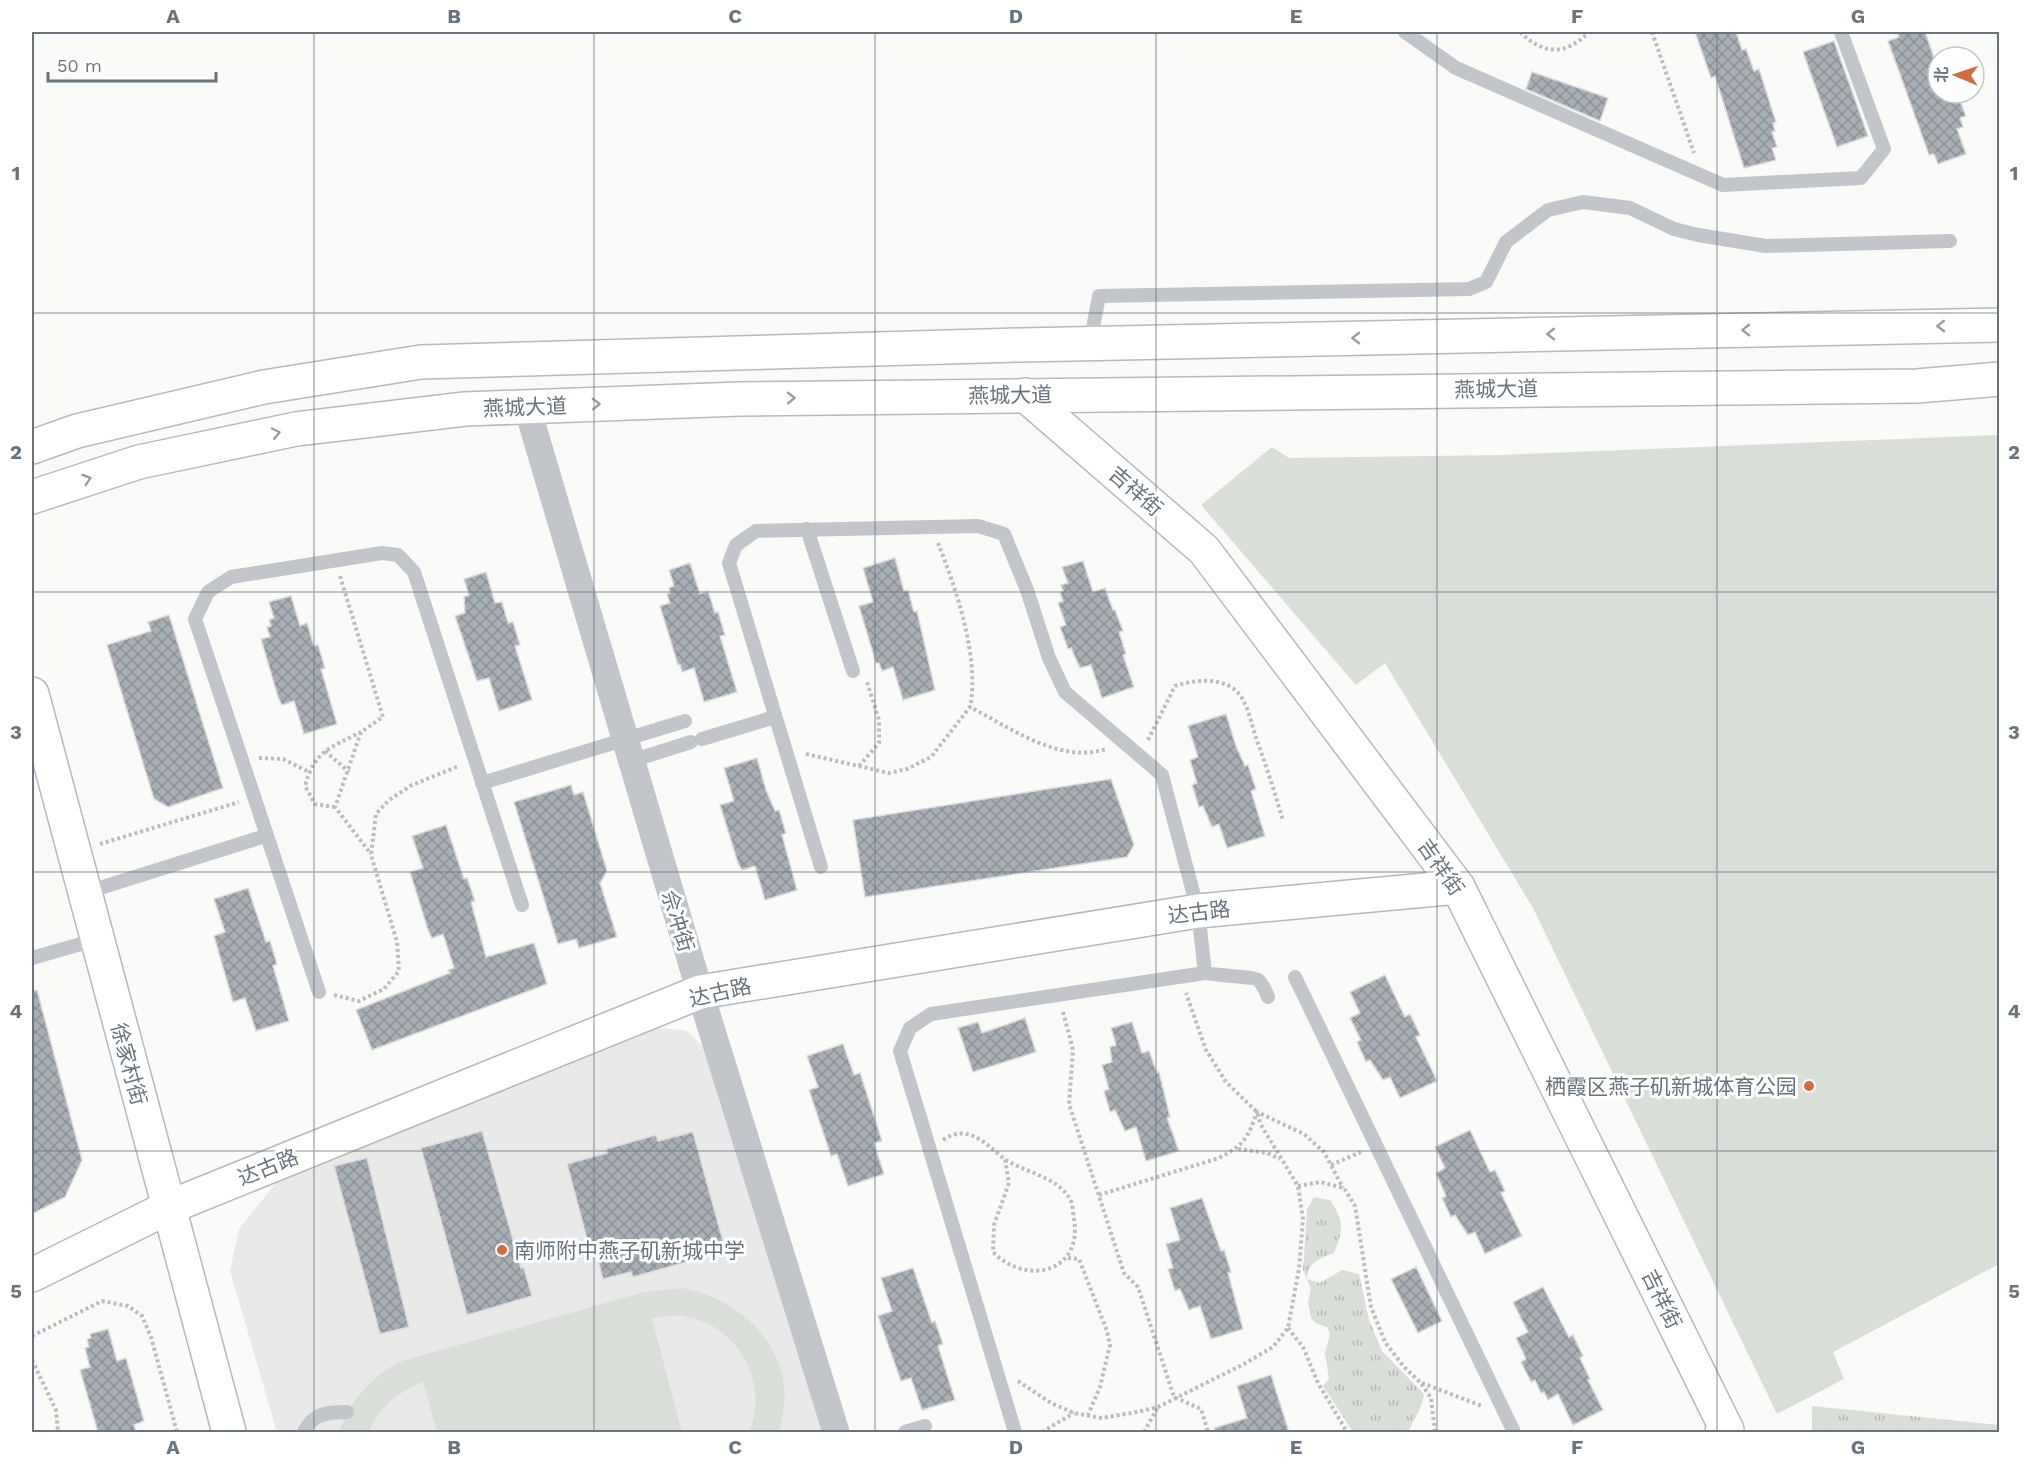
<svg xmlns="http://www.w3.org/2000/svg" width="2031" height="1464" viewBox="0 0 2031 1464" font-family="'Work Sans','Noto Sans SC',sans-serif">
	<style>
		.built { fill: #e8e9e8 }
		.grass { fill: #daded8 }
		.park { fill: url(#park-tufts) }
		.building { fill: url(#building-cross-hatch); stroke: #dcdcda; stroke-width: 1.5 }
		.lines { fill: none; stroke-linecap: round; stroke-linejoin: round }
		.secondary-casing { stroke: #b4b9be; stroke-width: 36 }
		.primary-casing { stroke: #b6b9bd; stroke-width: 36 }
		.path { stroke: #babdc0; stroke-width: 4; stroke-dasharray: 3 3; stroke-linecap: butt }
		.lane { stroke: #c2c5c9; stroke-width: 14 }
		.street { stroke: #c2c5c9; stroke-width: 27 }
		.secondary { stroke: #fff; stroke-width: 33 }
		.primary { stroke: #fff; stroke-width: 33 }
		.oneway { stroke: #959ea6 }
		.grid { fill: none; stroke: #677480; stroke-width: 1.5; stroke-opacity: 0.55 }
		.poi-dot { fill: #d16b40; stroke: #fff; stroke-width: 2 }
		.labels { text-anchor: middle; dominant-baseline: central; stroke-width: 6; stroke-linejoin: round; paint-order: stroke }
		.street-label { font-size: 21px; fill: #677480; stroke: #fff }
		.poi-label { font-size: 21px; fill: #677480; stroke: #fff; text-anchor: end }
		.neatline { fill: none; stroke: #677480; stroke-width: 2 }
		.grid-label { font-size: 20px; text-anchor: middle; font-weight: bold; fill: #677480 }
	</style>
	<defs>
		<pattern id="park-tufts" width="24" height="20" patternUnits="userSpaceOnUse" patternTransform="scale(1.5)"><rect width="24" height="20" fill="#daded8"/><path d="M3 7l-1-3M5 7V3M7 7l1-3M15 17l-1-3M17 17v-4M19 17l1-3" fill="none" stroke="#b5b9b4"/></pattern>
		<pattern id="building-cross-hatch" width="8" height="8" patternUnits="userSpaceOnUse" patternTransform="scale(1.5)"><rect width="8" height="8" fill="#a7aeb4"/><path d="M0 0l8 8M0 8l8-8" fill="none" stroke="#8c9298"/></pattern>
	</defs>
	<rect width="100%" height="100%" fill="#fafaf8"/>
	<polygon class="built" points="655,1028 686,1030 713,1056 824,1432 277,1432 230,1271 239,1229 280,1178"/>
	<g class="grass">
		<polygon points="1999,435 1999,1264 1833,1352 1844,1379 1777,1414 1533,908 1385,663 1356,685 1201,505 1272,447 1289,458 1498,455"/>
		<path d="M682 1288C749 1300 804 1361 778 1432H749C776 1370 717 1300 652 1319L682 1432H437L423 1382C398 1392 379 1407 369 1432H339C351 1400 369 1380 398 1362L644 1292Z"/>
	</g>
	<g class="park">
		<path d="M1314 1197 1330 1200C1344 1221 1344 1229 1334 1253 1319 1259 1308 1262 1307 1279L1319 1283 1342 1270 1359 1274 1369 1320 1382 1351 1424 1394 1422 1404 1408 1432H1353L1323 1386 1329 1379 1325 1353 1330 1334 1327 1327 1317 1324 1311 1318 1308 1302 1311 1289 1303 1270 1307 1210Z"/>
		<polygon points="1812,1406 1999,1425 1999,1432 1812,1432"/>
	</g>
	<g class="building">
		<polygon points="1695,32 1736,32 1742,50 1746,49 1754,71 1759,69 1776,122 1773,123 1775,131 1772,132 1777,147 1772,148 1776,160 1744,168 1715,76 1711,78"/>
		<polygon points="1897,32 1925,32 1938,69 1938,93 1957,93 1966,116 1960,118 1963,127 1957,129 1966,154 1938,164 1934,154 1929,155 1888,41 1899,37"/>
		<polygon points="1834,41 1868,136 1837,147 1803,52"/>
		<polygon points="1532,72 1608,98 1600,121 1526,89"/>
		<polygon points="895,558 904,591 908,590 914,612 917,611 935,690 903,700 893,667 882,671 879,663 876,663 859,606 873,602 863,568"/>
		<polygon points="1083,561 1093,592 1105,588 1113,610 1115,610 1123,631 1119,632 1126,654 1123,655 1134,687 1102,698 1091,665 1080,668 1071,648 1068,649 1060,627 1066,625 1058,603 1063,601 1060,592 1063,591 1061,585 1068,583 1062,567"/>
		<polygon points="690,563 700,594 708,591 715,613 718,612 725,635 720,636 737,692 704,702 694,668 682,672 680,664 678,665 660,606 670,603 667,594 670,593 669,588 674,586 669,570"/>
		<polygon points="486,572 495,603 502,602 508,623 513,622 520,645 515,646 532,700 499,711 489,678 477,681 455,616 465,613 464,597 469,595 464,579"/>
		<polygon points="291,596 300,626 307,623 314,646 318,645 325,668 321,669 337,724 304,734 294,701 282,705 278,697 261,639 270,637 267,627 271,626 269,620 274,618 269,602"/>
		<polygon points="169,615 223,788 168,807 154,799 107,645 151,631 148,622"/>
		<polygon points="1226,714 1236,746 1245,766 1248,765 1256,789 1251,791 1265,836 1227,848 1219,824 1212,827 1203,806 1199,807 1192,785 1197,783 1190,760 1198,757 1188,726"/>
		<polygon points="757,758 766,790 775,811 779,810 786,833 782,835 797,890 765,900 755,866 742,870 738,863 720,805 734,801 724,768"/>
		<polygon points="1111,779 1134,845 1127,857 865,897 853,820"/>
		<polygon points="571,785 574,795 583,792 607,871 600,883 617,937 579,948 576,939 558,944 514,802"/>
		<polygon points="446,825 464,879 467,878 475,901 471,902 486,957 534,943 547,984 372,1050 356,1010 450,973 448,970 454,968 443,934 432,938 428,930 410,872 423,868 412,836"/>
		<polygon points="248,888 266,942 270,941 277,964 273,966 289,1021 256,1031 245,998 233,1002 214,936 225,932 214,899"/>
		<polygon points="1385,975 1405,1017 1410,1014 1420,1035 1416,1037 1437,1081 1400,1098 1390,1077 1383,1080 1370,1060 1366,1062 1357,1042 1361,1040 1350,1018 1360,1013 1350,992"/>
		<polygon points="37,990 82,1160 65,1197 32,1214 32,991"/>
		<polygon points="1025,1018 1036,1052 973,1072 958,1028 978,1022 982,1033"/>
		<polygon points="1132,1022 1142,1053 1149,1051 1157,1073 1159,1072 1170,1117 1167,1118 1179,1151 1146,1161 1136,1127 1125,1131 1115,1110 1110,1112 1104,1091 1109,1089 1102,1065 1112,1062 1110,1047 1116,1045 1111,1028"/>
		<polygon points="843,1044 854,1075 860,1073 882,1141 874,1143 884,1174 848,1186 837,1154 831,1156 809,1090 818,1087 807,1056"/>
		<polygon points="1470,1130 1490,1172 1495,1170 1505,1191 1501,1193 1522,1236 1485,1254 1475,1232 1468,1235 1455,1215 1451,1217 1442,1198 1446,1196 1436,1173 1445,1168 1435,1147"/>
		<polygon points="482,1131 521,1268 524,1268 532,1296 467,1315 421,1148"/>
		<polygon points="693,1132 724,1245 702,1251 704,1257 633,1277 631,1272 603,1279 596,1253 591,1254 567,1164 607,1153 606,1149 656,1135 658,1141"/>
		<polygon points="367,1158 409,1327 380,1334 334,1166"/>
		<polygon points="1202,1198 1221,1251 1224,1250 1231,1272 1228,1273 1243,1329 1211,1339 1200,1306 1189,1310 1180,1289 1175,1291 1168,1269 1173,1268 1166,1244 1180,1240 1170,1208"/>
		<polygon points="1416,1267 1442,1321 1418,1333 1391,1279"/>
		<polygon points="913,1268 932,1323 935,1321 943,1344 938,1346 955,1400 922,1410 911,1378 901,1381 878,1316 892,1311 881,1278"/>
		<polygon points="1543,1287 1569,1337 1573,1335 1583,1356 1580,1358 1590,1379 1588,1380 1603,1410 1573,1425 1558,1394 1548,1400 1544,1392 1541,1393 1535,1380 1531,1382 1521,1362 1526,1359 1516,1338 1528,1332 1513,1302"/>
		<polygon points="108,1329 117,1361 126,1358 144,1421 134,1425 136,1432 98,1432 80,1370 90,1367 85,1348 89,1347 87,1339 91,1338 90,1334"/>
		<polygon points="1271,1375 1289,1432 1215,1432 1214,1428 1247,1418 1237,1386"/>
	</g>
	<g class="lines">
		<defs>
			<g id="secondary">
				<polyline points="1025,395 1204,550 1458,887 1727,1430 1722,1432"/>
				<polyline points="32,694 229,1432"/>
				<polyline points="32,1275 167,1208 700,992 1198,911 1458,887"/>
			</g>
			<g id="primary">
				<polyline points="32,447 77,431 264,387 421,362 1021,345 2000,325"/>
				<polyline points="32,497 139,462 296,429 465,409 740,399 1917,386 2000,379"/>
			</g>
		</defs>
		<use href="#secondary" class="secondary-casing"/>
		<use href="#primary" class="primary-casing"/>
		<g class="path">
			<path d="M1520 32C1544 55 1565 56 1589 32"/>
			<polyline points="1652,32 1694,153"/>
			<path d="M938 543C956 588 980 659 970 707"/>
			<polyline points="340,576 383,717 361,732 335,807 371,854"/>
			<path d="M1148 740 1175 686C1196 679 1229 676 1242 698 1249 710 1252 725 1256 738 1266 765 1275 793 1283 821"/>
			<polyline points="325,751 349,772"/>
			<path d="M806 754 889 773 907 769 931 757 970 707C1011 728 1059 764 1106 749"/>
			<polyline points="259,758 283,759 309,772"/>
			<polyline points="859,766 879,743 879,720 867,682"/>
			<path d="M335 807 315 804 305 786C315 750 330 748 361 732"/>
			<polyline points="100,844 239,802"/>
			<polyline points="334,995 359,1001 384,989 399,971 397,942 371,855 376,814 389,800 412,785 459,766"/>
			<polyline points="1063,1012 1073,1050 1069,1104 1124,1273 1138,1287 1174,1397 1201,1409 1208,1432"/>
			<path d="M943 1140C967 1124 983 1141 1002 1157 1022 1173 1058 1175 1071 1201 1073 1206 1073 1214 1074 1219 1083 1273 1026 1286 993 1252L994 1225 1009 1183 1005 1159"/>
			<polyline points="1238,1149 1267,1153 1280,1159"/>
			<polyline points="1331,1165 1361,1152"/>
			<polyline points="1298,1186 1320,1182 1344,1188 1355,1206 1371,1307 1385,1342 1404,1367 1421,1383 1431,1398 1435,1432"/>
			<path d="M1099 1195 1219 1158C1244 1145 1248 1138 1257 1112L1304 1134 1324 1152 1343 1188"/>
			<polyline points="1068,1258 1079,1259 1107,1331 1110,1345 1100,1387 1088,1415"/>
			<polyline points="1288,1328 1303,1347 1318,1383 1347,1432"/>
			<polyline points="32,1336 102,1301 128,1306 142,1316 151,1337 177,1432"/>
			<polyline points="32,1360 56,1410 58,1432"/>
			<polyline points="1018,1381 1051,1403 1074,1413 1102,1418 1132,1413 1158,1407 1244,1364 1273,1347 1288,1328 1299,1269 1303,1219 1298,1186 1261,1125 1257,1112 1226,1082 1206,1050 1186,993"/>
			<polyline points="1422,1383 1482,1406"/>
			<polyline points="1042,1432 1074,1413"/>
			<polyline points="1144,1432 1158,1407"/>
		</g>
		<g class="lane">
			<polyline points="1405,32 1456,68 1723,185 1861,178 1884,149 1841,32"/>
			<polyline points="1090,344 1099,296 1469,289 1486,282 1506,242 1548,210 1583,202 1630,208 1674,229 1698,235 1766,246 1950,241"/>
			<polyline points="807,529 853,671"/>
			<polyline points="702,739 775,717"/>
			<polyline points="631,761 691,742"/>
			<polyline points="482,783 685,721"/>
			<path d="M821 867 729 563 736 545 756 531 978 526 1004 534 1027 590 1049 658 1065 692 1162 775 1198 911 1205 973C1214 975 1255 977 1258 980 1263 984 1266 992 1268 997"/>
			<polyline points="84,893 265,836"/>
			<polyline points="32,958 95,940"/>
			<polyline points="1295,977 1514,1432"/>
			<polyline points="319,992 195,619 208,592 231,577 382,553 398,555 414,572 522,905"/>
			<path d="M304 1432C313 1413 328 1412 347 1412"/>
			<polyline points="905,1432 925,1426"/>
			<polyline points="1015,1432 900,1051 910,1028 931,1014 1205,973"/>
		</g>
		<polyline class="street" points="527,407 700,992 836,1432"/>
		<use href="#secondary" class="secondary"/>
		<use href="#primary" class="primary"/>
	</g>
	<defs><path id="oneway-chevron" d="M-2-3.5L2.5 0L-2 3.5" fill="none" stroke-width="1.6" stroke-linecap="round" stroke-linejoin="round" transform="scale(1.5)"/></defs>
	<g class="oneway">
		<use href="#oneway-chevron" transform="translate(1941 326) rotate(179)"/>
		<use href="#oneway-chevron" transform="translate(1746 330) rotate(179)"/>
		<use href="#oneway-chevron" transform="translate(1551 334) rotate(179)"/>
		<use href="#oneway-chevron" transform="translate(1356 338) rotate(179)"/>
		<use href="#oneway-chevron" transform="translate(791 398) rotate(-1)"/>
		<use href="#oneway-chevron" transform="translate(596 404) rotate(-2)"/>
		<use href="#oneway-chevron" transform="translate(276 433) rotate(-12)"/>
		<use href="#oneway-chevron" transform="translate(87 479) rotate(-18)"/>
	</g>
	<path class="grid" d="M314 32V1432M594 32V1432M875 32V1432M1156 32V1432M1437 32V1432M1717 32V1432M32 313H2000M32 592H2000M32 872H2000M32 1151H2000"/>
	<g class="poi-dot">
		<circle cx="1809" cy="1086" r="6"/>
		<circle cx="502" cy="1250" r="6"/>
	</g>
	<g class="labels">
		<g class="street-label">
			<text transform="translate(1496 389) rotate(-1)">燕城大道</text>
			<text transform="translate(1010 395) rotate(-1)">燕城大道</text>
			<text transform="translate(525 407) rotate(-2)">燕城大道</text>
			<text transform="translate(1136 491) rotate(41)">吉祥街</text>
			<text transform="translate(1441 867) rotate(55)">吉祥街</text>
			<text transform="translate(1199 912) rotate(-7)">达古路</text>
			<text transform="translate(678 921) rotate(73)">佘冲街</text>
			<text transform="translate(720 992) rotate(-13)">达古路</text>
			<text transform="translate(129 1064) rotate(75)">徐家村街</text>
			<text transform="translate(268 1167) rotate(-22)">达古路</text>
			<text transform="translate(1662 1299) rotate(64)">吉祥街</text>
		</g>
		<g class="poi-label">
			<text x="1797" y="1086">栖霞区燕子矶新城体育公园</text>
			<text x="514" y="1250" text-anchor="start">南师附中燕子矶新城中学</text>
		</g>
	</g>
	<rect width="2031" height="1464" fill="none" stroke="#ffffff" stroke-width="66"/>
	<g transform="translate(1956 75) rotate(272)"><circle r="28" fill="#ffffff" stroke="#c2c7cc" stroke-width="1.5"/>
	<path d="M0-4.5L10 22L0 15L-10 22Z" fill="#d16b40"/>
	<text y="-9" font-size="16" font-weight="bold" text-anchor="middle" fill="#677480">北</text>
	</g>
	<path d="M48 72v9h168v-9" fill="none" stroke="#677480" stroke-width="3"/>
	<text x="57" y="72" font-size="18" fill="#677480" stroke="#ffffff" stroke-width="4.5" paint-order="stroke">50 m</text>
	<rect x="33" y="33" width="1965" height="1398" class="neatline"/>
	<g class="grid-label">
		<text x="173" y="23">A</text>
		<text x="454" y="23">B</text>
		<text x="735" y="23">C</text>
		<text x="1016" y="23">D</text>
		<text x="1296" y="23">E</text>
		<text x="1577" y="23">F</text>
		<text x="1858" y="23">G</text>
		<text x="16" y="180">1</text>
		<text x="2014" y="180">1</text>
		<text x="16" y="459">2</text>
		<text x="2014" y="459">2</text>
		<text x="16" y="739">3</text>
		<text x="2014" y="739">3</text>
		<text x="16" y="1018">4</text>
		<text x="2014" y="1018">4</text>
		<text x="16" y="1298">5</text>
		<text x="2014" y="1298">5</text>
		<text x="173" y="1454">A</text>
		<text x="454" y="1454">B</text>
		<text x="735" y="1454">C</text>
		<text x="1016" y="1454">D</text>
		<text x="1296" y="1454">E</text>
		<text x="1577" y="1454">F</text>
		<text x="1858" y="1454">G</text>
	</g>
</svg>
